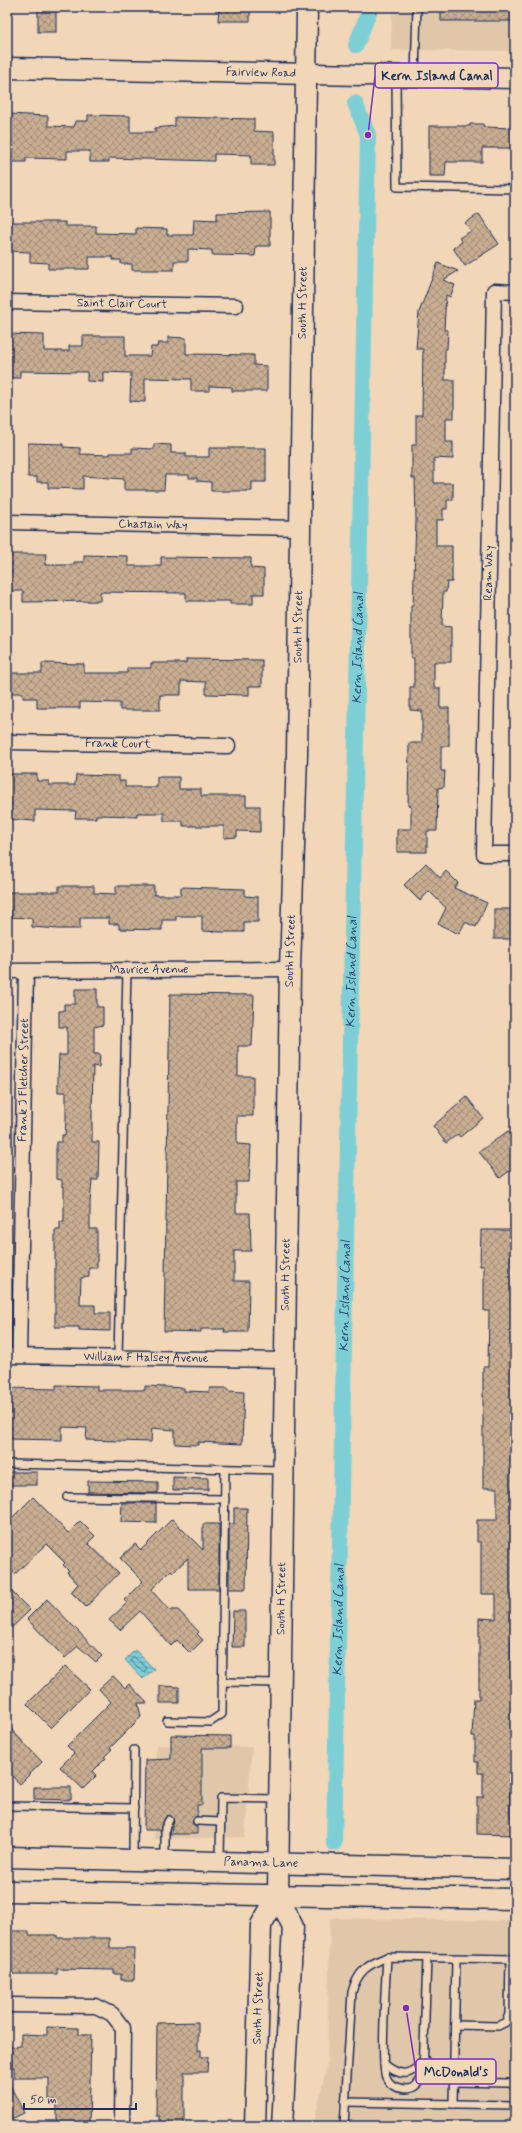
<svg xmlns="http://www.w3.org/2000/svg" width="522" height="2133" viewBox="0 0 522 2133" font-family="Mynerve,sans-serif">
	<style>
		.built { fill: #e1c7aa }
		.water { fill: url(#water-rules); stroke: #568fa5 }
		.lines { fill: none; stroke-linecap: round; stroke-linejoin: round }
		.shore { stroke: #436f8e; stroke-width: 1 }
		.canal { stroke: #7ecfd5; stroke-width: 16 }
		.building { fill: url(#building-cross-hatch); stroke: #1b2f5e }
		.lane-casing { stroke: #1b2f5e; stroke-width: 10 }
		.street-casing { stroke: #1b2f5e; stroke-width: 17 }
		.secondary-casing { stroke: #1b2f5e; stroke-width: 23 }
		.lane { stroke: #f1d6b8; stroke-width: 7 }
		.street { stroke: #f1d6b8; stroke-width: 14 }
		.secondary { stroke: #f1d6b8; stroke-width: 20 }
		.labels { text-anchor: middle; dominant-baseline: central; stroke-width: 4; stroke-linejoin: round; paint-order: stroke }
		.street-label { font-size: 12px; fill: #1b2f5e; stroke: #f1d6b8 }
		.water-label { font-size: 13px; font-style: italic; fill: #2a4770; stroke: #f1d6b8 }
		.leader { fill: none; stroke: #7b2cbf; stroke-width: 1.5 }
		.callout-dot { fill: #7b2cbf; stroke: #f1d6b8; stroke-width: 1.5 }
		.callout { fill: #f1d6b8; stroke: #7b2cbf; stroke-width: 1.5 }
		.callout-label { font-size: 13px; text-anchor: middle; font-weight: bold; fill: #1b2f5e }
	</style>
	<defs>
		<pattern id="water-rules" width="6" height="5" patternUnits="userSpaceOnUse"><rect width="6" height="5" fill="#7ecfd5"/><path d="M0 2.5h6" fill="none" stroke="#6cb2b9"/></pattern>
		<pattern id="building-cross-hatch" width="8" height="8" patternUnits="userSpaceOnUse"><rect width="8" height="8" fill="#c9ae91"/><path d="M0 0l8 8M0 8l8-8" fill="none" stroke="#a28e7a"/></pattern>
	</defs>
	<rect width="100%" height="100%" fill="#f1d6b8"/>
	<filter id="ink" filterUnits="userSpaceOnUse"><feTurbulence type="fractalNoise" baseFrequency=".025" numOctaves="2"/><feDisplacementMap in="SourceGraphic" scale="8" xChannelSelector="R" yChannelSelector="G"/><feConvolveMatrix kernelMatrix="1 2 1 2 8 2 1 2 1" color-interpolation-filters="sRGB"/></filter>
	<g filter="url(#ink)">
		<g class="built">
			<polygon points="392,7 515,7 515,51 391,50"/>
			<polygon points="156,1745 252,1747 245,1837 154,1839"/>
			<polygon points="330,1918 515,1921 515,2126 313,2126 327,2065"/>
		</g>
		<polygon class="water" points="135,1650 154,1669 143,1679 125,1660"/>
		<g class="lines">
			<polygon class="shore" points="134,1657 147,1668 144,1672 131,1661"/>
			<g class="canal">
				<polyline points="356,45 371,7"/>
				<path id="s1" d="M334 1843 368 135 355 103"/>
			</g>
		</g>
		<g class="building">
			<rect x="38" y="7" width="18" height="25"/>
			<polygon points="219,7 250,7 250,21 218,21"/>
			<polygon points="441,7 515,7 514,21 441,21"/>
			<polygon points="7,114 48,116 48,126 74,127 75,121 88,121 88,115 130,116 130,132 155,132 155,128 175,126 175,117 254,119 254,131 274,132 274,165 251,165 251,155 214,154 214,161 109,158 109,162 90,162 90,151 67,151 67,159 26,158 26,162 7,162"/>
			<polygon points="470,124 483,124 484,127 515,128 515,148 482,148 482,162 446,162 445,176 429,176 429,126 470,126"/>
			<polygon points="270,212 270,246 256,246 255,256 212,255 212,250 188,249 188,261 174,261 174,270 132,270 132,264 121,264 121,260 113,260 113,257 89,257 89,269 48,269 48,263 30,262 30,252 7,251 7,222 65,222 65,226 96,226 96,233 136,234 136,228 167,229 167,235 193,235 194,219 217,220 217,213"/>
			<polygon points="479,214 499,244 465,266 453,248 462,242 459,238 471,231 465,223"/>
			<polygon points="438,263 458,271 443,280 455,285 450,297 446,295 444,330 448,330 447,349 445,349 445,380 454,380 454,418 446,418 446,442 453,442 453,459 434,458 434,483 453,483 453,500 447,500 447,509 443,509 443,520 436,520 436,546 452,546 452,582 447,582 446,592 443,592 442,626 451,627 451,662 434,662 434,688 440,688 440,708 449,708 449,746 441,746 441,771 445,771 444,787 438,788 437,831 427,831 427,852 397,852 397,829 411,829 411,806 408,806 409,743 422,743 422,711 410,710 410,687 414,687 414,658 411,658 411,606 413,606 416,520 415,478 412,478 412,445 416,445 416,415 422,415 423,349 416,349 419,312"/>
			<polygon points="7,334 44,335 44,351 69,351 69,346 83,346 83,336 125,336 125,356 150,356 151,347 157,347 158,343 168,343 168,337 186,338 186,354 254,355 254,365 267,366 267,391 232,391 232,387 209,386 209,391 191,391 191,379 145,378 145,402 130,401 131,373 103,372 103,382 87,381 87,372 20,371 20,378 7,378"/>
			<polygon points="28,443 63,444 63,447 80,448 80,454 110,455 110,453 132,453 132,448 154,449 154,444 171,445 171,453 186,453 186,457 209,457 209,448 266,448 266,482 252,482 252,491 211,491 211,482 197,481 197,478 189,478 189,475 165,475 164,490 124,490 124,479 83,476 83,489 48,488 48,482 37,482 37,477 28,477"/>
			<polygon points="7,554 46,554 45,565 74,565 74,562 84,562 84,555 128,556 128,566 161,566 161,557 251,558 251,568 264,569 264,594 253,594 253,604 230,604 230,601 186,601 186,593 100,592 100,601 23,602 23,591 7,591"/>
			<polygon points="186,659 262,660 262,686 249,686 249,695 206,694 206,682 181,681 181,695 160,695 160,710 120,710 120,703 80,702 80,708 37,708 37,698 23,698 23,693 7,693 7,673 42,673 42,663 84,664 84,673 127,673 127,668 151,668 151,663 186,663"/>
			<polygon points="7,774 37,774 37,781 49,781 49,785 75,785 76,775 119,776 119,781 125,781 125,787 157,787 157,777 179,777 179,789 201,789 201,796 246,796 246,806 260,806 260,832 237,831 237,837 224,838 224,826 183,826 183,821 164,821 164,813 137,813 137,816 96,815 96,818 75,818 76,811 35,810 35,821 7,819"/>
			<polygon points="426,863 440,878 446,871 458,883 454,888 487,903 476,927 465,922 459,934 438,924 446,908 429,891 420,901 404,885"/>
			<polygon points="59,886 94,886 94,893 116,894 116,886 154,886 154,895 181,895 181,887 245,889 245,896 258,897 258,922 244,922 244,932 222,932 202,931 202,916 176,916 176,920 162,920 162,930 119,929 119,924 109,924 109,918 80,918 80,929 58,929 32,927 32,918 7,917 7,892 59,892"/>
			<rect x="494" y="909" width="21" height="30"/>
			<polygon points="75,989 97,989 97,1007 103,1007 103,1025 94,1027 94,1054 100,1054 99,1067 93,1066 92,1115 92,1142 99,1142 98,1180 92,1180 90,1203 90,1229 97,1229 97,1268 89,1268 89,1277 81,1278 80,1305 95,1305 95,1313 110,1313 110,1331 79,1330 79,1327 55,1327 55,1230 60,1230 60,1222 64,1222 64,1187 62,1187 62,1180 56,1179 56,1142 62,1142 62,1135 65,1135 66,1119 66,1092 58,1092 58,1075 59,1055 67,1055 67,1027 59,1027 59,1011 64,1011 64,1004 75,1004"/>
			<polygon points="170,994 254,995 252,1046 238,1046 238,1076 253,1076 253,1116 237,1116 237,1144 251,1145 249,1182 236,1182 236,1213 250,1213 251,1251 234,1251 234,1281 249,1281 248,1332 224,1332 225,1329 201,1329 201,1332 164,1331"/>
			<polygon points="467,1097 483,1118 460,1137 458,1134 446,1143 433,1126"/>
			<polygon points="508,1131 515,1140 515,1167 500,1178 479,1152"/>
			<polygon points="481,1230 515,1230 515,1247 512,1247 512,1275 515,1275 515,1430 511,1430 511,1464 515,1464 515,1622 514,1641 511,1641 511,1678 515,1678 515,1716 513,1716 511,1727 515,1788 510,1788 510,1817 515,1818 515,1835 477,1834 477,1797 483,1797 483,1773 478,1773 478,1762 475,1762 475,1736 472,1736 474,1699 479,1699 479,1618 496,1619 496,1594 481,1594 481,1542 477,1542 477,1520 497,1520 497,1488 483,1488 483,1367 488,1367 489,1311 484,1311 484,1266 480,1266"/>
			<polygon points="56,1385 97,1386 97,1390 145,1390 145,1386 184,1388 184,1391 210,1392 210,1388 228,1388 228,1391 244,1392 242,1444 198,1442 198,1445 175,1444 175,1430 152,1428 151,1442 86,1440 87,1428 62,1427 62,1440 7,1439 7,1388 56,1389"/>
			<rect x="9" y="1472" width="28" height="13"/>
			<polygon points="173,1477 208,1478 208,1490 173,1490"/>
			<polygon points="88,1481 158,1482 158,1493 88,1492"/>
			<polygon points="33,1497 68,1533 80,1521 95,1536 88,1543 119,1573 86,1607 71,1592 78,1584 67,1572 69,1571 63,1565 65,1563 46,1544 15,1574 7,1566 7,1523"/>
			<polygon points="122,1503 156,1503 156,1523 121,1522"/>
			<polygon points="234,1508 247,1508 246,1589 229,1589 229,1524 234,1524"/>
			<polygon points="172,1519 203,1550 203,1524 219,1524 219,1589 188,1589 188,1558 173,1572 171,1570 151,1590 169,1610 178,1610 199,1632 197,1634 203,1640 190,1653 177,1640 171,1646 140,1611 120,1630 109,1620 127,1603 124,1600 143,1581 120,1558 135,1544 141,1550"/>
			<polygon points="7,1587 30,1610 7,1632"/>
			<polygon points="47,1599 102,1656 96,1662 78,1646 65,1658 27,1619"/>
			<polygon points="233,1611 245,1611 245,1647 232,1647"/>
			<polygon points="65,1666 90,1689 51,1728 27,1704"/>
			<polygon points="113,1676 125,1688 129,1684 147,1703 138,1703 141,1717 110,1748 112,1749 104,1757 106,1758 93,1771 97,1775 83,1789 60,1767 74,1753 67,1746 111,1702 99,1689"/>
			<polygon points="160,1686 179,1687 179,1703 160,1703"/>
			<polygon points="7,1725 42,1762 20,1784 7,1771"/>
			<polygon points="171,1735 230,1736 230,1748 202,1748 202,1805 197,1805 197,1816 192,1820 193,1824 197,1826 197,1834 170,1834 174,1820 169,1815 165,1818 160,1830 144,1830 145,1760 171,1759"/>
			<polygon points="34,1787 71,1787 71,1800 34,1799"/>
			<polygon points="7,1931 29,1931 29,1935 57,1935 57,1938 110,1938 110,1948 135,1948 134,1980 121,1980 121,1974 114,1974 114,1970 57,1969 57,1974 12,1974 12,1962 7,1962"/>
			<polygon points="198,2022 198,2050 201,2050 201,2057 208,2057 207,2072 184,2072 184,2125 160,2125 160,2119 159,2120 159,2116 156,2116 157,2023"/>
			<polygon points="47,2027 79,2028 79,2035 91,2035 89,2126 57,2126 57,2104 56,2100 49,2100 49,2078 14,2078 14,2067 7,2067 7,2047 21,2046 21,2034 47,2035"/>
			<polygon points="7,2079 24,2113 7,2121"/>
		</g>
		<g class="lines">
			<defs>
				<g id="lane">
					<polyline points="415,76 417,7"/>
					<polyline points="396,77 397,187 515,189"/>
					<polyline points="118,1358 127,971"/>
					<polyline points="7,1464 283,1470"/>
					<polyline points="67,1497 225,1499"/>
					<polyline points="222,1682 279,1683"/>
					<polyline points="167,1721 210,1722 222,1714 225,1469"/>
					<polyline points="7,1806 134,1808"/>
					<polyline points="197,1821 221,1822"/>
					<polyline points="133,1858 134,1750"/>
					<polyline points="165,1859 165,1828 169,1820"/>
					<polyline points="220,1860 221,1798 278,1799"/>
					<path d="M387 1957C386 1976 380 2066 386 2077 390 2086 396 2088 406 2089 415 2089 419 2083 423 2075L427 1958"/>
					<polyline points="455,2025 498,2026 506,2022 509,2014 510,1959"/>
					<path d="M384 2064C402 2078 410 2076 425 2060"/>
					<polyline points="453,2082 508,2083 515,2085"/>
					<polyline points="345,2102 515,2105"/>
					<polyline points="453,2104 456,1959"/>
					<path d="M344 2126 352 1992C358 1971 367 1965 387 1957L515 1959"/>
				</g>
				<g id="street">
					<polyline points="515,292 494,291 484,854 515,854"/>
					<path id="s2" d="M7 302 236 306"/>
					<path id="s3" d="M7 522 299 528"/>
					<path id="s4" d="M7 742 228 746"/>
					<path id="s5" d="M7 971 290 969"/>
					<path id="s6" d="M7 1356 285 1360"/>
					<path id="s7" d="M19 1356 26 972"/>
					<polyline points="7,2005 96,2006 112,2014 123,2028 122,2126"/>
				</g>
				<g id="secondary">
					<path id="s8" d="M7 68 515 78"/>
					<path id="s9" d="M7 1857 515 1869"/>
					<polyline points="7,1891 515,1899"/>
					<path id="s10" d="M255 2126 261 1925 278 1895"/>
					<path id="s11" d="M282 2126 293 1927 278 1895 290 969 297 755 307 7"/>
				</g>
			</defs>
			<use href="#lane" class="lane-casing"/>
			<use href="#street" class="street-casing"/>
			<use href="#secondary" class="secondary-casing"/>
			<use href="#lane" class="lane"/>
			<use href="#street" class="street"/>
			<use href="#secondary" class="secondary"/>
		</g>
	</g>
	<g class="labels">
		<g class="street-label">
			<text stroke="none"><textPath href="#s8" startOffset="254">Fairview Road</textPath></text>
			<text stroke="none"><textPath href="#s11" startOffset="1827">South H Street</textPath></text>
			<text stroke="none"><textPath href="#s2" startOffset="115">Saint Clair Court</textPath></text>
			<text stroke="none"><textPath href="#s3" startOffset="146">Chastain Way</textPath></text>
			<text transform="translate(489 573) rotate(-89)">Ream Way</text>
			<text stroke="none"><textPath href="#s11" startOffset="1503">South H Street</textPath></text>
			<text stroke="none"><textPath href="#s4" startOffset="111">Frank Court</textPath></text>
			<text stroke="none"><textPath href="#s11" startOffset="1179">South H Street</textPath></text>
			<text stroke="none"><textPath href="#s5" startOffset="142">Maurice Avenue</textPath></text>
			<text stroke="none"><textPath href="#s7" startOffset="276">Frank J Fletcher Street</textPath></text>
			<text stroke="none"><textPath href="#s11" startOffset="855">South H Street</textPath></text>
			<text stroke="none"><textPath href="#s6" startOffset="139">William F Halsey Avenue</textPath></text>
			<text stroke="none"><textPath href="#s11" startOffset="531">South H Street</textPath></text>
			<text stroke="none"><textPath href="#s9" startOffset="254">Panama Lane</textPath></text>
			<text stroke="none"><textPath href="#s10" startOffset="118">South H Street</textPath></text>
		</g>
		<g class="water-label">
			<text stroke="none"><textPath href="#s1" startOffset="1195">Kern Island Canal</textPath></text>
			<text stroke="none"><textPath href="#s1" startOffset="871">Kern Island Canal</textPath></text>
			<text stroke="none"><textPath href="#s1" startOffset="547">Kern Island Canal</textPath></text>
			<text stroke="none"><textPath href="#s1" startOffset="223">Kern Island Canal</textPath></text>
		</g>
	</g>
	<path class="leader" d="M368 135L375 76M406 2008L416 2071"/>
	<g class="callout-dot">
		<circle cx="368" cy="135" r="4"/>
		<circle cx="406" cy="2008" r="4"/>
	</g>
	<g class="callout">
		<rect x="375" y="63" width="123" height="25" rx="4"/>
		<rect x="416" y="2059" width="80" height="25" rx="4"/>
	</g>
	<g class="callout-label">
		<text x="437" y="80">Kern Island Canal</text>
		<text x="456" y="2076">McDonald's</text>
	</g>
	<rect width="522" height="2133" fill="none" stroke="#f1d6b8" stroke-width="24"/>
	<rect x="12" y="12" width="498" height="2109" fill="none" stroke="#1b2f5e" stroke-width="1.5" filter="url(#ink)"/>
	<path d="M24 2103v6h112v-6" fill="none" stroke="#1b2f5e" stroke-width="2"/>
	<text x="30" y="2103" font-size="12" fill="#1b2f5e" stroke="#f1d6b8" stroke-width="3" paint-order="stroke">50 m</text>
</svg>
